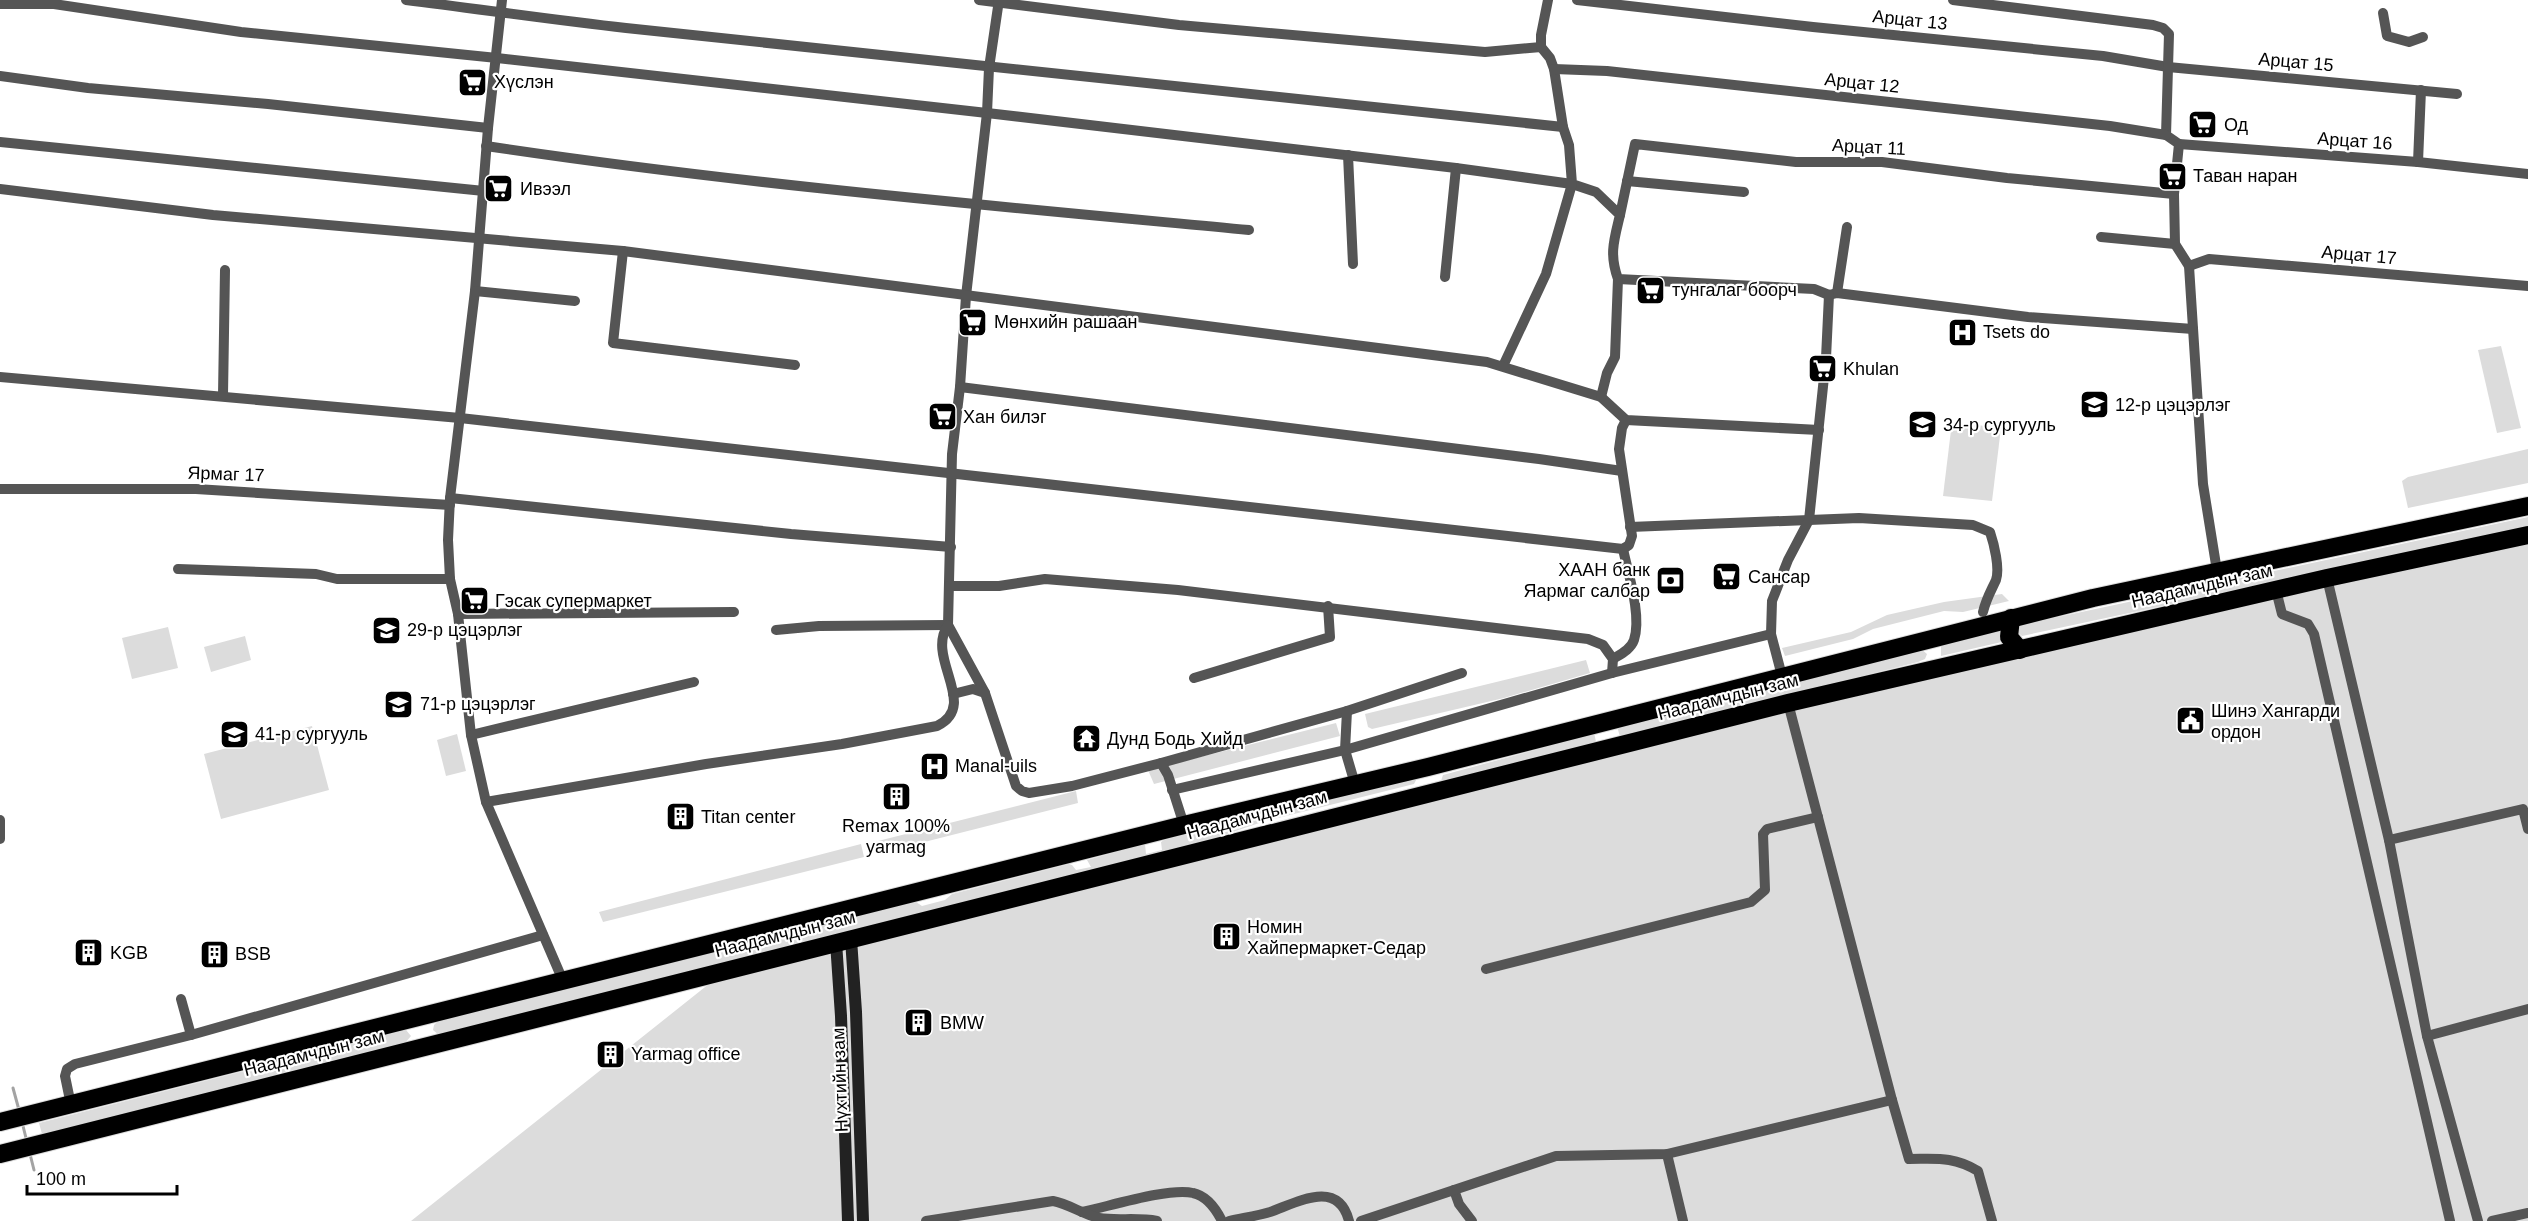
<svg xmlns="http://www.w3.org/2000/svg" width="2528" height="1221" viewBox="0 0 2528 1221" font-family="Helvetica,sans-serif">
	<style>
		.green { fill: #dcdcdc }
		.lines { fill: none; stroke-linecap: round; stroke-linejoin: round }
		.stream { stroke: #a3a3a3; stroke-width: 3 }
		.highway-casing { stroke: #dbdbdb; stroke-width: 20 }
		.street { stroke: #555; stroke-width: 10 }
		.secondary { stroke: #222; stroke-width: 12 }
		.highway { stroke: #000; stroke-width: 18 }
		.labels { text-anchor: middle; dominant-baseline: central; stroke-width: 4.5; stroke-linejoin: round; paint-order: stroke }
		.street-label { font-size: 18px; fill: #000; stroke: #fff }
		.poi-label { font-size: 18px; fill: #000; stroke: #fff; text-anchor: start }
	</style>
	<rect width="100%" height="100%" fill="#fff"/>
	<g class="green">
		<polygon points="2501,346 2521,428 2497,433 2478,350"/>
		<polygon points="1952,422 2001,428 1992,501 1943,496"/>
		<polygon points="2528,449 2528,483 2408,508 2402,481 2408,477"/>
		<polygon points="2528,517 2528,528 2022,636 2017,632 2020,625"/>
		<polygon points="2528,535 2528,1221 411,1221 739,960 440,1036 433,1030 434,1025 438,1021 916,902 922,906 945,900 952,894 1069,864 1072,865 1076,870 1091,867 1087,860 1145,844 1146,854 1162,850 1161,842 1164,840 1415,776 1417,778 1414,784 1262,822 1221,836"/>
		<polygon points="2002,594 2009,601 1963,612 1944,611 1873,629 1853,639 1785,656 1782,648 1851,632 1887,615 1944,602"/>
		<polygon points="168,627 178,668 132,679 122,638"/>
		<polygon points="2003,629 2006,641 1941,656 1941,646"/>
		<polygon points="245,636 251,660 211,672 204,647"/>
		<polygon points="1921,649 1927,654 1925,659 1918,662 1620,737 1617,726"/>
		<polygon points="1586,660 1590,673 1504,698 1372,729 1368,727 1365,714"/>
		<polygon points="1336,723 1340,736 1154,784 1148,770"/>
		<polygon points="312,726 329,790 221,819 204,754"/>
		<polygon points="1594,732 1596,742 1441,781 1443,775 1546,747"/>
		<polygon points="457,734 466,771 446,776 437,740"/>
		<polygon points="1076,791 1078,803 877,854 874,842"/>
		<polygon points="861,844 864,857 603,922 599,912"/>
		<polygon points="406,1030 411,1036 405,1043 42,1134 39,1123"/>
	</g>
	<g class="lines">
		<g class="stream">
			<polyline points="13,1088 19,1110"/>
			<polyline points="22,1122 27,1142"/>
			<polyline points="30,1154 34,1170"/>
		</g>
		<defs>
			<g id="highway">
				<polyline points="2011,618 2009,637 2020,650"/>
				<polyline points="0,1122 1184,825 1428,767 2093,598 2528,506"/>
				<polyline points="0,1154 1788,703 2327,578 2528,535"/>
			</g>
		</defs>
		<use href="#highway" class="highway-casing"/>
		<g class="street">
			<path d="M406 0C479 9 553 20 626 28 939 61 1251 95 1563 127"/>
			<polyline points="502,0 488,128 475,291 450,498 448,540 450,579 458,614 471,735 486,802 564,983"/>
			<polyline points="979,0 1179,25 1485,52 1541,47"/>
			<polyline points="999,0 989,68 987,113 966,296 960,387 952,454 948,625 985,693 1016,786 1022,791 1029,793 1072,786 1161,763 1347,711 1462,673"/>
			<path d="M1548 0 1541 35V47L1550 58 1554 69 1563 127 1569 145 1572 184 1596 192 1620 215C1614 240 1609 254 1618 279L1814 289 1829 295 1837 293 2028 317 2193 329"/>
			<polyline points="1577,0 1813,27 2103,56 2168,67 2457,94"/>
			<polyline points="1953,0 2153,25 2163,28 2169,34 2166,135 2179,144 2174,194 2175,244 2189,266 2203,484 2217,571"/>
			<polyline points="0,4 54,4 241,32 497,58 987,113 1456,168 1572,184 1546,274 1503,366"/>
			<polyline points="2383,13 2387,36 2409,42 2423,37"/>
			<polyline points="1554,69 1607,71 2110,126 2166,135"/>
			<polyline points="0,76 88,88 268,104 488,128"/>
			<polyline points="0,142 484,191"/>
			<polyline points="2179,144 2418,162 2528,174"/>
			<path d="M486 146C739 184 994 206 1249 230"/>
			<polyline points="1348,155 1353,264"/>
			<polyline points="2418,162 2421,90"/>
			<polyline points="1627,181 1744,192"/>
			<polyline points="0,189 213,215 623,251 1487,362 1601,397 1626,420 1819,430"/>
			<polyline points="1620,215 1635,144 1796,162 1882,162 2007,178 2174,194"/>
			<polyline points="2101,237 2175,244"/>
			<polyline points="623,251 613,343 795,365"/>
			<polyline points="2189,266 2209,259 2528,286"/>
			<polyline points="1445,277 1456,168"/>
			<polyline points="475,291 575,301"/>
			<polyline points="1837,293 1847,227"/>
			<polyline points="0,377 460,418 1623,549 1629,545 1632,536 1619,449 1622,428 1626,420"/>
			<polyline points="960,387 1539,459 1622,471"/>
			<polyline points="223,395 225,270"/>
			<polyline points="1601,397 1607,373 1615,357 1618,279"/>
			<polyline points="0,489 196,489 450,505"/>
			<polyline points="450,498 791,534 951,547"/>
			<path d="M1630 527 1859 518 1973 525 1990 532C1994 544 2000 568 1996 580 1991 591 1986 599 1983 612"/>
			<polyline points="178,569 316,574 337,579 450,579"/>
			<polyline points="2327,578 2389,840 2427,1036 2478,1221"/>
			<polyline points="949,586 999,586 1045,579 1178,590 1588,639 1603,645 1613,659 1612,673"/>
			<polyline points="2276,590 2282,614 2308,624 2314,634 2450,1221"/>
			<polyline points="458,614 734,612"/>
			<polyline points="776,630 819,626 948,625"/>
			<path d="M1613 659C1621 654 1631 649 1634 640 1642 616 1628 573 1623 549"/>
			<polyline points="1782,676 1771,634 1772,601 1788,560 1809,520 1826,358 1829,295"/>
			<polyline points="1194,678 1330,637 1328,606"/>
			<polyline points="953,694 973,689 985,693"/>
			<polyline points="1347,711 1345,750 1355,784"/>
			<polyline points="471,735 694,682"/>
			<polyline points="1161,763 1168,775 1184,825"/>
			<polyline points="1172,790 1345,750 1612,673 1771,634"/>
			<path d="M486 802 706 764 842 744 937 726C980 705 925 658 948 625"/>
			<polyline points="0,820 0,839"/>
			<polyline points="2389,840 2523,809 2528,829"/>
			<polyline points="1486,969 1751,902 1765,890 1763,834 1767,829 1818,817"/>
			<polyline points="181,999 191,1035"/>
			<polyline points="2427,1036 2528,1009"/>
			<path d="M1892 1100 1909 1159C1936 1159 1953 1156 1978 1171L1992 1221"/>
			<polyline points="71,1105 65,1076 67,1069 75,1064 191,1035 543,935"/>
			<polyline points="1667,1154 1683,1221"/>
			<polyline points="1454,1190 1459,1204 1472,1221"/>
			<path d="M1082 1212C1107 1207 1170 1187 1193 1193 1207 1196 1216 1209 1222 1221"/>
			<path d="M926 1221 1053 1201C1069 1204 1082 1214 1099 1218 1117 1221 1138 1217 1157 1221"/>
			<path d="M1229 1221C1242 1218 1257 1216 1270 1212 1296 1203 1338 1178 1349 1221"/>
			<polyline points="1361,1221 1556,1156 1667,1154 1892,1100 1788,703"/>
			<polyline points="2492,1221 2528,1213"/>
		</g>
		<g class="secondary">
			<polyline points="851,939 856,1012 863,1221"/>
			<polyline points="836,942 841,1016 848,1221"/>
		</g>
		<use href="#highway" class="highway"/>
	</g>
	<defs>
		<symbol id="supermarket-square" viewBox="-11 -11 22 22"><rect x="-9" y="-9" width="18" height="18" rx="4" fill="#000" stroke="#fff"/><path d="M-6-5.5h2.5l.6 2H6L4.5 2H-2.5L-4.4-4H-6ZM-1.5 3.2a1.3 1.3 0 1 0 .1 0ZM3 3.2a1.3 1.3 0 1 0 .1 0Z" fill="#fff"/></symbol>
		<symbol id="hospital-square" viewBox="-11 -11 22 22"><rect x="-9" y="-9" width="18" height="18" rx="4" fill="#000" stroke="#fff"/><path d="M-5-5h3v3.5h4V-5h3V5h-3V1.5h-4V5h-3Z" fill="#fff"/></symbol>
		<symbol id="school-square" viewBox="-11 -11 22 22"><rect x="-9" y="-9" width="18" height="18" rx="4" fill="#000" stroke="#fff"/><path d="M0-5L7-2L0 1L-7-2ZM-4 1L0 2.5L4 1V4Q0 6-4 4Z" fill="#fff"/></symbol>
		<symbol id="bank-square" viewBox="-11 -11 22 22"><rect x="-9" y="-9" width="18" height="18" rx="4" fill="#000" stroke="#fff"/><path d="M-6-4H6V4H-6ZM0-2.3a2.3 2.3 0 1 0 0 4.6a2.3 2.3 0 1 0 0-4.6Z" fill="#fff"/></symbol>
		<symbol id="civic-square" viewBox="-11 -11 22 22"><rect x="-9" y="-9" width="18" height="18" rx="4" fill="#000" stroke="#fff"/><path d="M-.6-6.5H3V-4.5H.6V-3L4-1V1h2V6H-6V1h2V-1L-.6-3ZM-1.2 2.5V6h2.4V2.5Z" fill="#fff"/></symbol>
		<symbol id="temple-square" viewBox="-11 -11 22 22"><rect x="-9" y="-9" width="18" height="18" rx="4" fill="#000" stroke="#fff"/><path d="M0-6L5-2H3V0L6.5 2.5H4V6H1.5V3h-3V6H-4V2.5H-6.5L-3 0V-2H-5Z" fill="#fff"/></symbol>
		<symbol id="building-square" viewBox="-11 -11 22 22"><rect x="-9" y="-9" width="18" height="18" rx="4" fill="#000" stroke="#fff"/><path d="M-4-6H4V6H1V3H-1V6H-4ZM-2.5-4.3h1.7v1.8h-1.7ZM.8-4.3h1.7v1.8H.8ZM-2.5-1h1.7V.8h-1.7ZM.8-1h1.7V.8H.8Z" fill="#fff"/></symbol>
	</defs>
	<g fill-rule="evenodd">
		<use href="#supermarket-square" x="456" y="66" width="33" height="33"/>
		<use href="#supermarket-square" x="2186" y="108" width="33" height="33"/>
		<use href="#supermarket-square" x="2156" y="160" width="33" height="33"/>
		<use href="#supermarket-square" x="482" y="172" width="33" height="33"/>
		<use href="#supermarket-square" x="1634" y="274" width="33" height="33"/>
		<use href="#supermarket-square" x="956" y="306" width="33" height="33"/>
		<use href="#hospital-square" x="1946" y="316" width="33" height="33"/>
		<use href="#supermarket-square" x="1806" y="352" width="33" height="33"/>
		<use href="#school-square" x="2078" y="388" width="33" height="33"/>
		<use href="#supermarket-square" x="926" y="400" width="33" height="33"/>
		<use href="#school-square" x="1906" y="408" width="33" height="33"/>
		<use href="#supermarket-square" x="1710" y="560" width="33" height="33"/>
		<use href="#bank-square" x="1654" y="564" width="33" height="33"/>
		<use href="#supermarket-square" x="458" y="584" width="33" height="33"/>
		<use href="#school-square" x="370" y="614" width="33" height="33"/>
		<use href="#school-square" x="382" y="688" width="33" height="33"/>
		<use href="#civic-square" x="2174" y="704" width="33" height="33"/>
		<use href="#school-square" x="218" y="718" width="33" height="33"/>
		<use href="#temple-square" x="1070" y="722" width="33" height="33"/>
		<use href="#hospital-square" x="918" y="750" width="33" height="33"/>
		<use href="#building-square" x="880" y="780" width="33" height="33"/>
		<use href="#building-square" x="664" y="800" width="33" height="33"/>
		<use href="#building-square" x="1210" y="920" width="33" height="33"/>
		<use href="#building-square" x="72" y="936" width="33" height="33"/>
		<use href="#building-square" x="198" y="938" width="33" height="33"/>
		<use href="#building-square" x="902" y="1006" width="33" height="33"/>
		<use href="#building-square" x="594" y="1038" width="33" height="33"/>
	</g>
	<g class="labels">
		<g class="street-label">
			<text transform="translate(1910 20) rotate(6)">Арцат 13</text>
			<text transform="translate(2296 62) rotate(5)">Арцат 15</text>
			<text transform="translate(1862 83) rotate(6)">Арцат 12</text>
			<text transform="translate(2355 141) rotate(4)">Арцат 16</text>
			<text transform="translate(1869 147) rotate(3)">Арцат 11</text>
			<text transform="translate(2359 255) rotate(5)">Арцат 17</text>
			<text transform="translate(226 474) rotate(2)">Ярмаг 17</text>
			<text transform="translate(2202 586) rotate(-13)">Наадамчдын зам</text>
			<text transform="translate(1728 697) rotate(-14)">Наадамчдын зам</text>
			<text transform="translate(1257 815) rotate(-15)">Наадамчдын зам</text>
			<text transform="translate(785 934) rotate(-14)">Наадамчдын зам</text>
			<text transform="translate(314 1053) rotate(-14)">Наадамчдын зам</text>
			<text transform="translate(840 1080) rotate(-92)">Нүхтийн зам</text>
		</g>
		<g class="poi-label">
			<text x="494" y="82">Хүслэн</text>
			<text x="2224" y="125">Од</text>
			<text x="2193" y="176">Таван наран</text>
			<text x="520" y="189">Ивээл</text>
			<text x="1672" y="290">тунгалаг боорч</text>
			<text x="994" y="322">Мөнхийн рашаан</text>
			<text x="1983" y="332">Tsets do</text>
			<text x="1843" y="369">Khulan</text>
			<text x="2115" y="405">12-р цэцэрлэг</text>
			<text x="963" y="417">Хан билэг</text>
			<text x="1943" y="425">34-р сургууль</text>
			<text x="1650" y="570" text-anchor="end">ХААН банк<tspan x="1650" dy="21">Яармаг салбар</tspan></text>
			<text x="1748" y="577">Сансар</text>
			<text x="495" y="601">Гэсак супермаркет</text>
			<text x="407" y="630">29-р цэцэрлэг</text>
			<text x="420" y="704">71-р цэцэрлэг</text>
			<text x="2211" y="711">Шинэ Хангарди<tspan x="2211" dy="21">ордон</tspan></text>
			<text x="255" y="734">41-р сургууль</text>
			<text x="1107" y="739">Дунд Бодь Хийд</text>
			<text x="955" y="766">Manal-uils</text>
			<text x="701" y="817">Titan center</text>
			<text x="896" y="826" text-anchor="middle">Remax 100%<tspan x="896" dy="21">yarmag</tspan></text>
			<text x="1247" y="927">Номин<tspan x="1247" dy="21">Хайпермаркет-Седар</tspan></text>
			<text x="110" y="953">KGB</text>
			<text x="235" y="954">BSB</text>
			<text x="940" y="1023">BMW</text>
			<text x="631" y="1054">Yarmag office</text>
		</g>
	</g>
	<path d="M27 1185v9h150v-9" fill="none" stroke="#000000" stroke-width="3"/>
	<text x="36" y="1185" font-size="18" fill="#000000" stroke="#ffffff" stroke-width="4.5" paint-order="stroke">100 m</text>
</svg>
